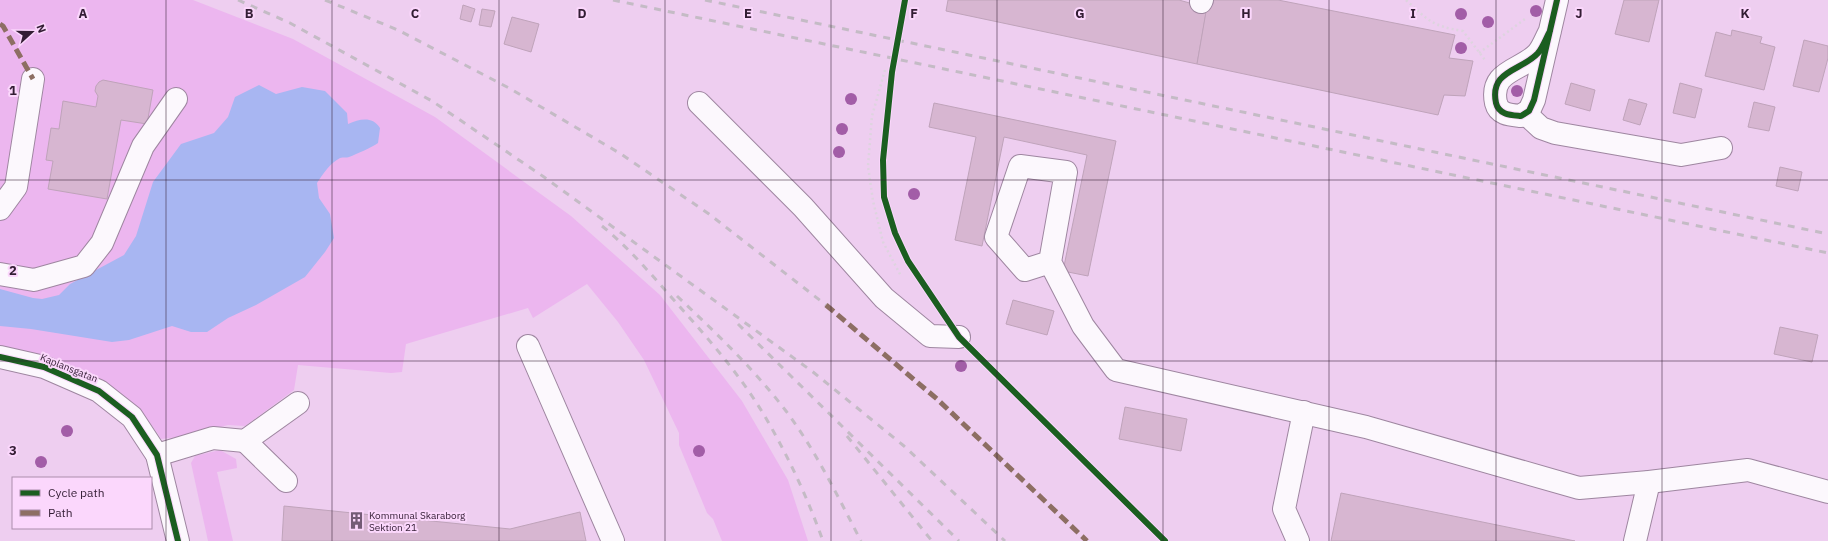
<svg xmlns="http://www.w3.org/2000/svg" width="1828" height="541" viewBox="0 0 1828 541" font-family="'IBM Plex Sans',sans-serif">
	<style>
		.green { fill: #ecb6ef }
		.water { fill: #a8b6f2 }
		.building { fill: #d7b6d1; stroke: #bfa3ba }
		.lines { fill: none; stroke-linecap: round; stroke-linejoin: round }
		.minor-casing { stroke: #9e86a0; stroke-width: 24 }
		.path { stroke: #ded4df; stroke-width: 2.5; stroke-dasharray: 2 3; stroke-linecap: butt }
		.minor { stroke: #fcf8fd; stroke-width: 22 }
		.rail { stroke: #c4bbc5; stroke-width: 3; stroke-dasharray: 7 7; stroke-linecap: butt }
		.quiet { stroke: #8d6e63; stroke-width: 5; stroke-dasharray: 10 5; stroke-linecap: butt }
		.cycleway-casing { stroke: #fbd7fc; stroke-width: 8 }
		.cycleway { stroke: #1b5e20; stroke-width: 6 }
		.tree { fill: #a25da7 }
		.grid { fill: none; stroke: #331d34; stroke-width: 1; stroke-opacity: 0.55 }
		.labels { text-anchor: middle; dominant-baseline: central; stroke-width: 4; stroke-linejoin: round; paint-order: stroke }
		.street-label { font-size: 10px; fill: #331d34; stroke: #fbd7fc }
		.poi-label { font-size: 10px; fill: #331d34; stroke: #fbd7fc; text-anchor: start }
		.grid-label { font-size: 13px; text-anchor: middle; font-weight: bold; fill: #331d34; stroke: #fbd7fc; stroke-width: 4; stroke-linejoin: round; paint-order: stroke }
	</style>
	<rect width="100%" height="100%" fill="#eecef0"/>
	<g class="green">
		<path d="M0 0H193L293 39 435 117 571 216 660 295 742 401 788 480 808 541H722L713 519 707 513 679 445V433L644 360 618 322 587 284 533 318 528 308 406 344 402 372 391 373 298 365 294 390 245 426 228 425 187 436 161 439C123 374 67 367 0 347Z"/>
		<polygon points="220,450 236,459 237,468 217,472 233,541 208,541 191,463 195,456"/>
	</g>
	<path class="water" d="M259 85 276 94 302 87 325 91 347 113 348 124C360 119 372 116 380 128L378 143C372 147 357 154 349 157 347 158 343 157 340 158 330 163 323 174 317 183L319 198 330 214 334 238 325 252 305 277 256 305 228 318 207 332H191L172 326 129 340 112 342 31 329 0 326V289L33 298 42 299 59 295 70 284 124 255 136 236 153 182 181 144 214 133 228 117 235 97Z"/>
	<g class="building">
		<polygon points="948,0 1179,0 1207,8 1197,64 946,11"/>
		<polygon points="1208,0 1278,0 1455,35 1449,58 1473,61 1465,96 1444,95 1438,115 1197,64"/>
		<polygon points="1624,0 1659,0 1649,42 1615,34"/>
		<polygon points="463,5 475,9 471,22 460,19"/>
		<polygon points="482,9 495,11 491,27 479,25"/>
		<polygon points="512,17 539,24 531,52 504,44"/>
		<polygon points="1732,30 1762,37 1760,43 1775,47 1764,90 1705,76 1716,32 1731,36"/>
		<polygon points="1804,40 1828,46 1828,58 1819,92 1793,86"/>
		<polygon points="103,80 153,90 147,124 121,120 107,199 48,189 53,161 46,160 51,128 59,129 63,101 96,107 98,96 95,91 96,86 99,82"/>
		<polygon points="1571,83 1595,90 1590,111 1565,104"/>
		<polygon points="1680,83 1702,89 1695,118 1673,113"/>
		<polygon points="1629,99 1647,104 1640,125 1623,120"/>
		<polygon points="1754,102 1775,107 1769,131 1748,127"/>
		<polygon points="934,103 1116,141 1088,276 1063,271 1087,155 1004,137 982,246 955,240 976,137 929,127"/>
		<polygon points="1780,167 1802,172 1798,191 1776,186"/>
		<polygon points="1013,300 1054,311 1047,335 1006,324"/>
		<polygon points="1780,327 1818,335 1812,362 1774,354"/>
		<polygon points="1125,407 1187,419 1181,451 1119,439"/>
		<polygon points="1341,493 1575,541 1331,541"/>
		<polygon points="284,506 510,529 580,512 586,541 282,541"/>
	</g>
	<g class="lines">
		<defs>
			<g id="minor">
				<polyline points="1201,2 1202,0"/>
				<path d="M1550 31C1546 38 1543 47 1538 53 1522 71 1489 70 1496 103 1499 115 1511 115 1521 116L1529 111 1534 100 1557 0"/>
				<polyline points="699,103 803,207 884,298 930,336 959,337"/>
				<polyline points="1525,113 1541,128 1555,133 1681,155 1721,148"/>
				<polyline points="0,209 16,187 33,79"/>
				<polyline points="1050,262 1025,270 996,237 1020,166 1066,172 1050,262 1083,326 1116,370 1366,427 1579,488 1649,482 1748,470 1828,492"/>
				<polyline points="0,274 34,280 84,266 102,243 143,146 176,99"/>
				<polyline points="528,346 613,541"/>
				<polyline points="0,357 44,367 99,391 132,417 157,455 178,541"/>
				<polyline points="245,441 286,481"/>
				<polyline points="157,455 213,438 245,441 298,403"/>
				<polyline points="1298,541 1284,509 1304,412"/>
				<polyline points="1635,541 1649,482"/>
			</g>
		</defs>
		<use href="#minor" class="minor-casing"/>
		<g class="path">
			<path d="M1406 0C1429 21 1432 26 1463 31L1485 60"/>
			<polyline points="1479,53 1525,19"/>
			<polyline points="885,70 872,116 868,166 873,201 883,242 901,276"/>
		</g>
		<use href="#minor" class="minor"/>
		<g class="rail">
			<polyline points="238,0 290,23 432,101 544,177 813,372 904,446 1005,541"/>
			<polyline points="325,0 398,30 509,88 621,154 709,214 826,305"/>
			<polyline points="613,0 1828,253"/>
			<polyline points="705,0 1828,234"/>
			<path d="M602 226C628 247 650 273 672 298 706 336 741 375 767 420 789 458 808 499 823 541"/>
			<path d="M677 296C716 333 754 369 786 411 816 451 838 497 861 541"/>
			<polyline points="738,324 959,541"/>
			<polyline points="847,436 932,541"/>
		</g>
		<g class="quiet">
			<polyline points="0,24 3,26 33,79"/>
			<polyline points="826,305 937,399 1087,541"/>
		</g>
		<defs>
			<g id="cycleway">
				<polyline points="905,0 892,72 883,160 884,197 895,233 908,261 959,337 1165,541"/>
				<path d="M1550 31C1546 38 1543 47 1538 53 1522 71 1489 70 1496 103 1499 115 1511 115 1521 116L1529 111 1534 100 1557 0"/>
				<polyline points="0,357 44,367 99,391 132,417 157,455 178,541"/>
			</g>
		</defs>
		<use href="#cycleway" class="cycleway-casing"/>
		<use href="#cycleway" class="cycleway"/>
	</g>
	<g class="tree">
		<circle cx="1536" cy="11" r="6"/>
		<circle cx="1461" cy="14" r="6"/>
		<circle cx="1488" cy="22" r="6"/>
		<circle cx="1461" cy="48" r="6"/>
		<circle cx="1517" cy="91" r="6"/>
		<circle cx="851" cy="99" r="6"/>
		<circle cx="842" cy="129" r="6"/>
		<circle cx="839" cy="152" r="6"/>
		<circle cx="914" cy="194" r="6"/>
		<circle cx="961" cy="366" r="6"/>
		<circle cx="67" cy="431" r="6"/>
		<circle cx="699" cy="451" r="6"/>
		<circle cx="41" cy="462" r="6"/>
	</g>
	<path class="grid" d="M166 0V541M332 0V541M499 0V541M665 0V541M831 0V541M997 0V541M1163 0V541M1329 0V541M1496 0V541M1662 0V541M0 180H1828M0 361H1828"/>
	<defs>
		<symbol id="building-bare" viewBox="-9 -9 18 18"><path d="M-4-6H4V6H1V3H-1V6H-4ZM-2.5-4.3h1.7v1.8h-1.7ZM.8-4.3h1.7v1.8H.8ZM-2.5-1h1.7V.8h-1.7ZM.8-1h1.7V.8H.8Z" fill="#745b76" stroke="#fbd7fc" stroke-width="2.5" paint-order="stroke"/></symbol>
	</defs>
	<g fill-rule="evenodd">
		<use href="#building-bare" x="344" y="508" width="25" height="25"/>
	</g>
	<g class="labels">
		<g class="street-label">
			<text transform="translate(69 368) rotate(22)">Kaplansgatan</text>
		</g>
		<g class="poi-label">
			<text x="369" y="515">Kommunal Skaraborg<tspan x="369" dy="12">Sektion 21</tspan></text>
		</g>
	</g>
	<g class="grid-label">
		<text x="83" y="18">A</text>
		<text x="249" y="18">B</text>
		<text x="415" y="18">C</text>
		<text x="582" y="18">D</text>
		<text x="748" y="18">E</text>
		<text x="914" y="18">F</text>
		<text x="1080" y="18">G</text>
		<text x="1246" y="18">H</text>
		<text x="1413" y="18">I</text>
		<text x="1579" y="18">J</text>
		<text x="1745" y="18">K</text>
		<text x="13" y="95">1</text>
		<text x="13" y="275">2</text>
		<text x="13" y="455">3</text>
	</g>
	<rect x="12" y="477" width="140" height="52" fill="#fbd7fc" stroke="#ab8dac"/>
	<rect x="20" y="490" width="20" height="6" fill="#1b5e20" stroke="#ab8dac"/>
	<text x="48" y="497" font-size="12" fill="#331d34">Cycle path</text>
	<rect x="20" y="510" width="20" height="6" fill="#8d6e63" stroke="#ab8dac"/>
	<text x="48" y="517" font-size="12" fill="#331d34">Path</text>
	<g transform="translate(32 32) rotate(69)" stroke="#fbd7fc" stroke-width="3" paint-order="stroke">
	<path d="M0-3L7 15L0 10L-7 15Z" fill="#331d34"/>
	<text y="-6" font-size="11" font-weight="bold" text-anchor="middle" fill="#331d34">N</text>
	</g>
</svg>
